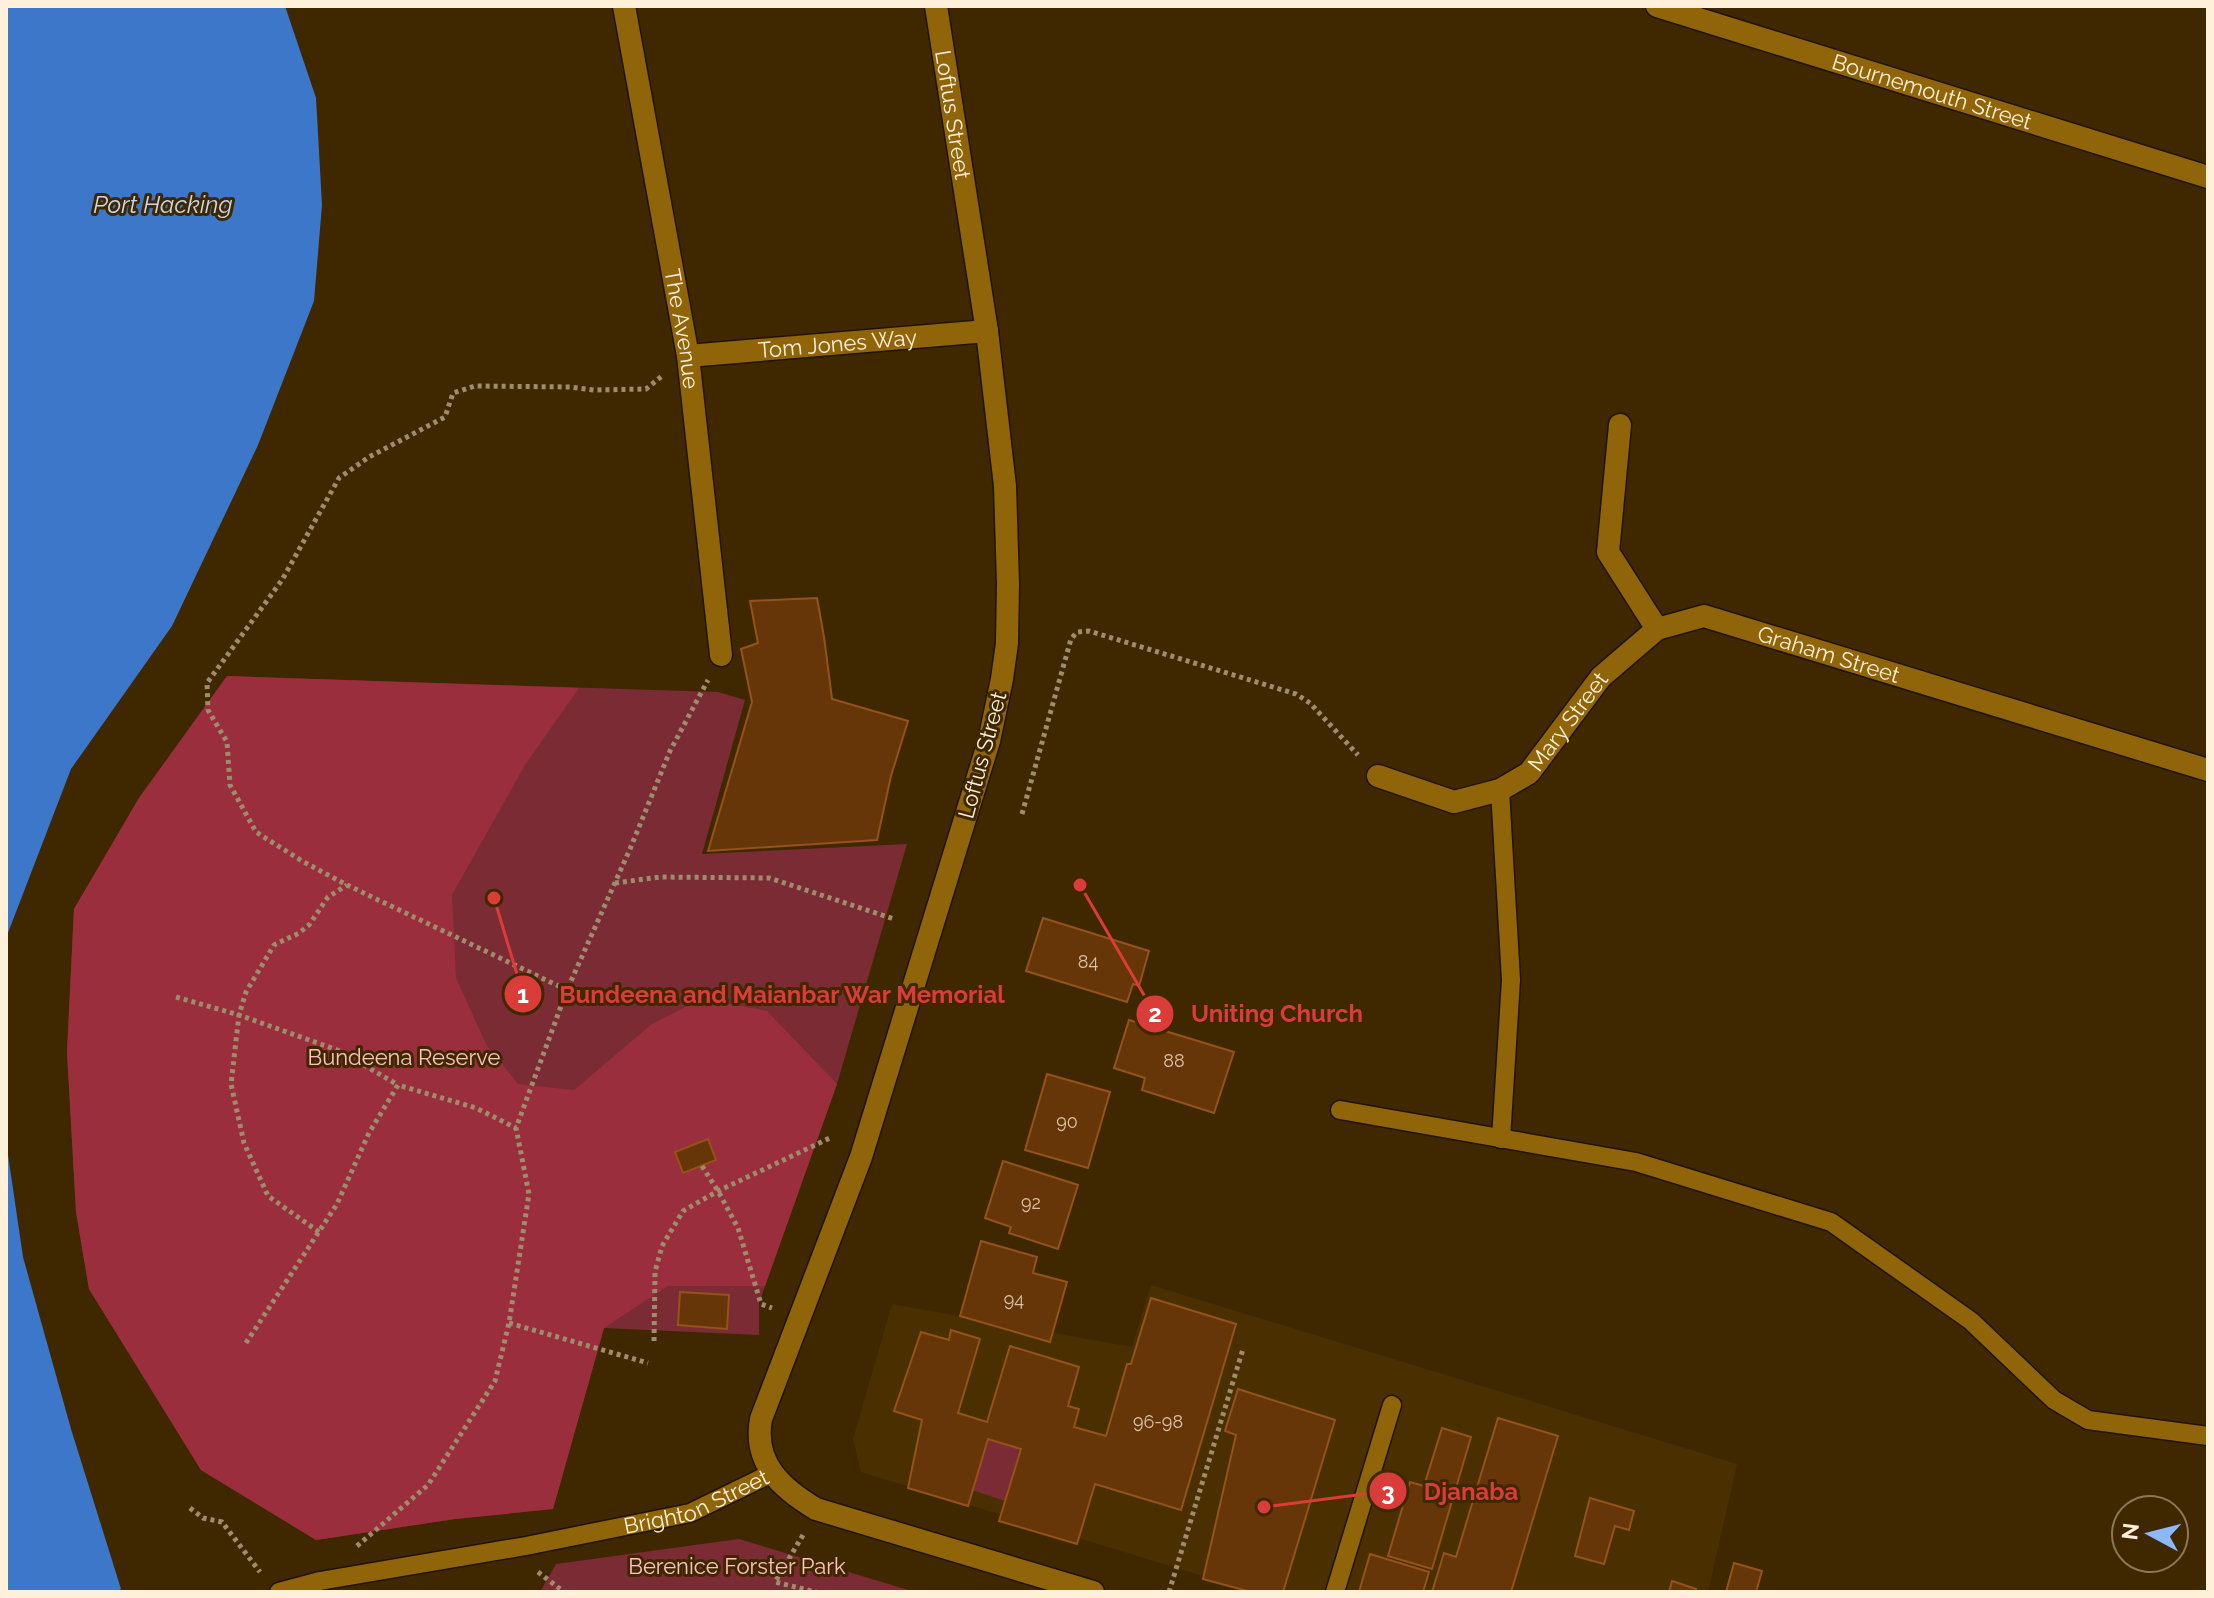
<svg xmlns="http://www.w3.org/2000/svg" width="2214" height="1598" viewBox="0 0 2214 1598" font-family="Raleway,sans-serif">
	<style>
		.built { fill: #4a3000 }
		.green { fill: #7a2b33 }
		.forest { fill: #9a2e3c }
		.water { fill: #3d77ca }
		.building { fill: #663608; stroke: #93531a; stroke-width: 2 }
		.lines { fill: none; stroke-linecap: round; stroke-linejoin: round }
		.service-casing { stroke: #201300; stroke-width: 21 }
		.minor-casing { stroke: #201300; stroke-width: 25 }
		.path { stroke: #9f8c6d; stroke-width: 5; stroke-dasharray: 4 4; stroke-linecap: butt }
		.service { stroke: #906409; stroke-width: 18 }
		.minor { stroke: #906409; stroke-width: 22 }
		.labels { text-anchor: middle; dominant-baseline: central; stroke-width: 6; stroke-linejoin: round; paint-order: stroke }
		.number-label { font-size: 18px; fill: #d9c2a6 }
		.street-label { font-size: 22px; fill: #fff0da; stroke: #3f2800 }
		.park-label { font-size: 22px; fill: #fcc0c1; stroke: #3f2800 }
		.water-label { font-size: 24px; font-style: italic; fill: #c8d7ed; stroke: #3f2800 }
		.leader { fill: none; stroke: #da3c3a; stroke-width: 3 }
		.callout-dot { fill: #da3c3a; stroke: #3f2800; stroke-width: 3 }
		.mark-label { font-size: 24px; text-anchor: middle; font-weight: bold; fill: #fff }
		.callout-label { font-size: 24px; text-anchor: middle; font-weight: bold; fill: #da3c3a; stroke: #3f2800; stroke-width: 6; stroke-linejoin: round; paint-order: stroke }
	</style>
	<rect width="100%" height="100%" fill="#3f2800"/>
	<polygon class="built" points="1151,1285 1737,1464 1708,1592 1256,1592 861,1472 853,1439 892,1304 1132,1347"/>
	<g class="green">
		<polygon points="227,676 718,692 745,700 702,854 907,844 837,1084 759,1303 759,1335 604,1328 553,1509 455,1519 316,1540 201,1470 89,1289 76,1212 67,1052 74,909 139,798"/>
		<polygon points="988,1439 1021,1449 1005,1501 972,1490"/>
		<polygon points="739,1539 915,1592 540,1592 556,1564"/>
	</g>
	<polygon class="forest" points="227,676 579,688 525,765 452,895 456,978 486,1044 518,1084 574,1090 652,1024 703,998 767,1011 837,1084 765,1286 668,1286 604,1328 553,1509 455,1519 316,1540 201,1470 89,1289 76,1212 67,1052 74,909 139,798"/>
	<g class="water">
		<polygon points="6,6 285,6 316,98 322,205 314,301 258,445 172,626 71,769 6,938"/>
		<polygon points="6,1141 23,1257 71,1429 121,1589 116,1592 6,1592"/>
	</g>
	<g class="building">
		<polygon points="817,598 824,637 832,699 908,721 891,776 877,840 708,851 752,702 741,649 758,643 750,601"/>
		<polygon points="1043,918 1149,951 1139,986 1133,984 1127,1002 1026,971"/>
		<polygon points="1129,1020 1234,1052 1214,1113 1142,1090 1145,1078 1114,1068"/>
		<polygon points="1047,1074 1110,1092 1088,1168 1025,1150"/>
		<polygon points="708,1139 716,1160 683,1173 675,1152"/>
		<polygon points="1003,1161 1078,1185 1058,1249 1009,1233 1011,1227 985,1218"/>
		<polygon points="981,1241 1037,1257 1033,1273 1067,1282 1050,1342 960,1316"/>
		<polygon points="680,1292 729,1295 727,1329 678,1325"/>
		<polygon points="1151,1298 1236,1324 1181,1510 1095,1484 1077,1544 999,1521 1021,1449 988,1439 968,1506 908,1488 922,1420 894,1411 921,1332 949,1340 951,1330 980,1339 958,1413 987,1422 1010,1346 1079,1367 1068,1406 1079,1409 1074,1427 1106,1436 1127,1364 1131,1364"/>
		<polygon points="1238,1389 1335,1420 1283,1592 1251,1592 1203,1579 1236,1435 1225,1431"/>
		<polygon points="1498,1418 1558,1436 1511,1592 1432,1592 1444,1553 1456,1557"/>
		<polygon points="1442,1428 1471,1437 1432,1569 1388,1556 1410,1482 1424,1486"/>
		<polygon points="1590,1498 1634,1511 1629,1530 1615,1526 1604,1564 1575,1556"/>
		<polygon points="1370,1554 1429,1572 1423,1592 1359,1592"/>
		<polygon points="1734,1563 1762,1571 1756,1592 1726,1592"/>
		<polygon points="1672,1581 1696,1589 1695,1592 1669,1592"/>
	</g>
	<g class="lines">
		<defs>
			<g id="service">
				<polyline points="1500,790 1511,980 1501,1139"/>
				<polyline points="1340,1110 1636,1162 1831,1222 1971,1321 2054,1400 2088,1420 2208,1436"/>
				<path id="s1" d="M279 1592 320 1581 526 1546 690 1513 772 1473"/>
				<polyline points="1335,1592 1392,1405"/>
			</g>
			<g id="minor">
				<path id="s2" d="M624 6 688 356 721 655"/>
				<path id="s3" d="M936 6 987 331 1005 486 1008 584 1007 643 1002 679 989 741 861 1157 761 1419C753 1463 781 1488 816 1509L1093 1592"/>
				<path id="s4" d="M1657 6 2208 177"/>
				<path id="s5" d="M688 356 987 331"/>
				<path id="s6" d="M1620 425 1608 552 1657 629 1704 616 2208 770"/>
				<path id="s7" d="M1378 776 1454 802 1500 790 1529 773 1601 677 1657 629"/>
			</g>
		</defs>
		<use href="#service" class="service-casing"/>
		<use href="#minor" class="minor-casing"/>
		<g class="path">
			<polyline points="1022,814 1071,639 1077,632 1089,631 1296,694 1310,703 1358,755"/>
			<polyline points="615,883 660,877 769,878 894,919"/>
			<polyline points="567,990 347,885 302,861 256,832 230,785 227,742 208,710 207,683 282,580 339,478 369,457 445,417 453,393 475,386 570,387 594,390 646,389 662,376"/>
			<polyline points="176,997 239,1015 340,1051 398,1085"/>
			<polyline points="702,1166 718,1191 738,1228 761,1304 772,1308"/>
			<polyline points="319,1232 268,1196 244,1143 231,1084 239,1015 246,992 274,945 299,933 309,925 328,897 347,885"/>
			<polyline points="509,1323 648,1363"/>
			<polyline points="654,1341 655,1272 662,1246 683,1211 718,1191 832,1137"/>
			<polyline points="246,1343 337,1204 369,1133 398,1085 476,1108 516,1128"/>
			<polyline points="190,1508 203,1518 222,1522 260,1572"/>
			<polyline points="803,1535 775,1582 816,1592"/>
			<polyline points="357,1546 428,1485 495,1381 509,1323 529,1194 516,1128 567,990 630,849 670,751 708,680"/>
			<polyline points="538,1572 564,1592"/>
			<polyline points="1169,1592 1243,1349"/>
		</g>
		<use href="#service" class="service"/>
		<use href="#minor" class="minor"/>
	</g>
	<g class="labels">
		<g class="number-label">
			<text x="1088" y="961">84</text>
			<text x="1174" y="1060">88</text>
			<text x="1067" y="1121">90</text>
			<text x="1031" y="1202">92</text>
			<text x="1014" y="1299">94</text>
			<text x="1158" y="1421">96-98</text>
		</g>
		<g class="street-label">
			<text stroke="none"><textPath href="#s4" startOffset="288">Bournemouth Street</textPath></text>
			<text stroke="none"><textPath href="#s3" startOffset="110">Loftus Street</textPath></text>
			<text stroke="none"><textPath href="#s2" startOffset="328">The Avenue</textPath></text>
			<text stroke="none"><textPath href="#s5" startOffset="150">Tom Jones Way</textPath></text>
			<text stroke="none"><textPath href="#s6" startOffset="398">Graham Street</textPath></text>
			<text stroke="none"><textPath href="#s7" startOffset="226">Mary Street</textPath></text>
			<text transform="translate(982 755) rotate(-75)">Loftus Street</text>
			<text stroke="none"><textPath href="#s1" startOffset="428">Brighton Street</textPath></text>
		</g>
		<g class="park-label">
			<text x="404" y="1057">Bundeena Reserve</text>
			<text x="737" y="1566">Berenice Forster Park</text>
		</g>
		<g class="water-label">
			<text x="163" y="204">Port Hacking</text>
		</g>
	</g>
	<path class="leader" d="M494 898L523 994M1080 885L1155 1014M1264 1507L1388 1491"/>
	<g class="callout-dot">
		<circle cx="494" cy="898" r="8"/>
		<circle cx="1080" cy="885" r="8"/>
		<circle cx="1264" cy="1507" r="8"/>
		<circle cx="523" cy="994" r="20"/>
		<circle cx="1155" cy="1014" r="20"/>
		<circle cx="1388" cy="1491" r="20"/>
	</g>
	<g class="mark-label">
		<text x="523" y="1003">1</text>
		<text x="1155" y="1022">2</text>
		<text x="1388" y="1500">3</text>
	</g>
	<g class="callout-label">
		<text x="782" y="1003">Bundeena and Maianbar War Memorial</text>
		<text x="1277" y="1022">Uniting Church</text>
		<text x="1471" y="1500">Djanaba</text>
	</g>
	<rect width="2214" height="1598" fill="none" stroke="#fff0da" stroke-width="16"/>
	<g transform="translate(2150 1534) rotate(277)"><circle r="38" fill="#3f2800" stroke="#8c7857" stroke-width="2"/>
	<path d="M0-6L14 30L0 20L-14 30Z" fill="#8bb9fc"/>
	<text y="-12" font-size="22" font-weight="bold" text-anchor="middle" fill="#fff0da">N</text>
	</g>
</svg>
